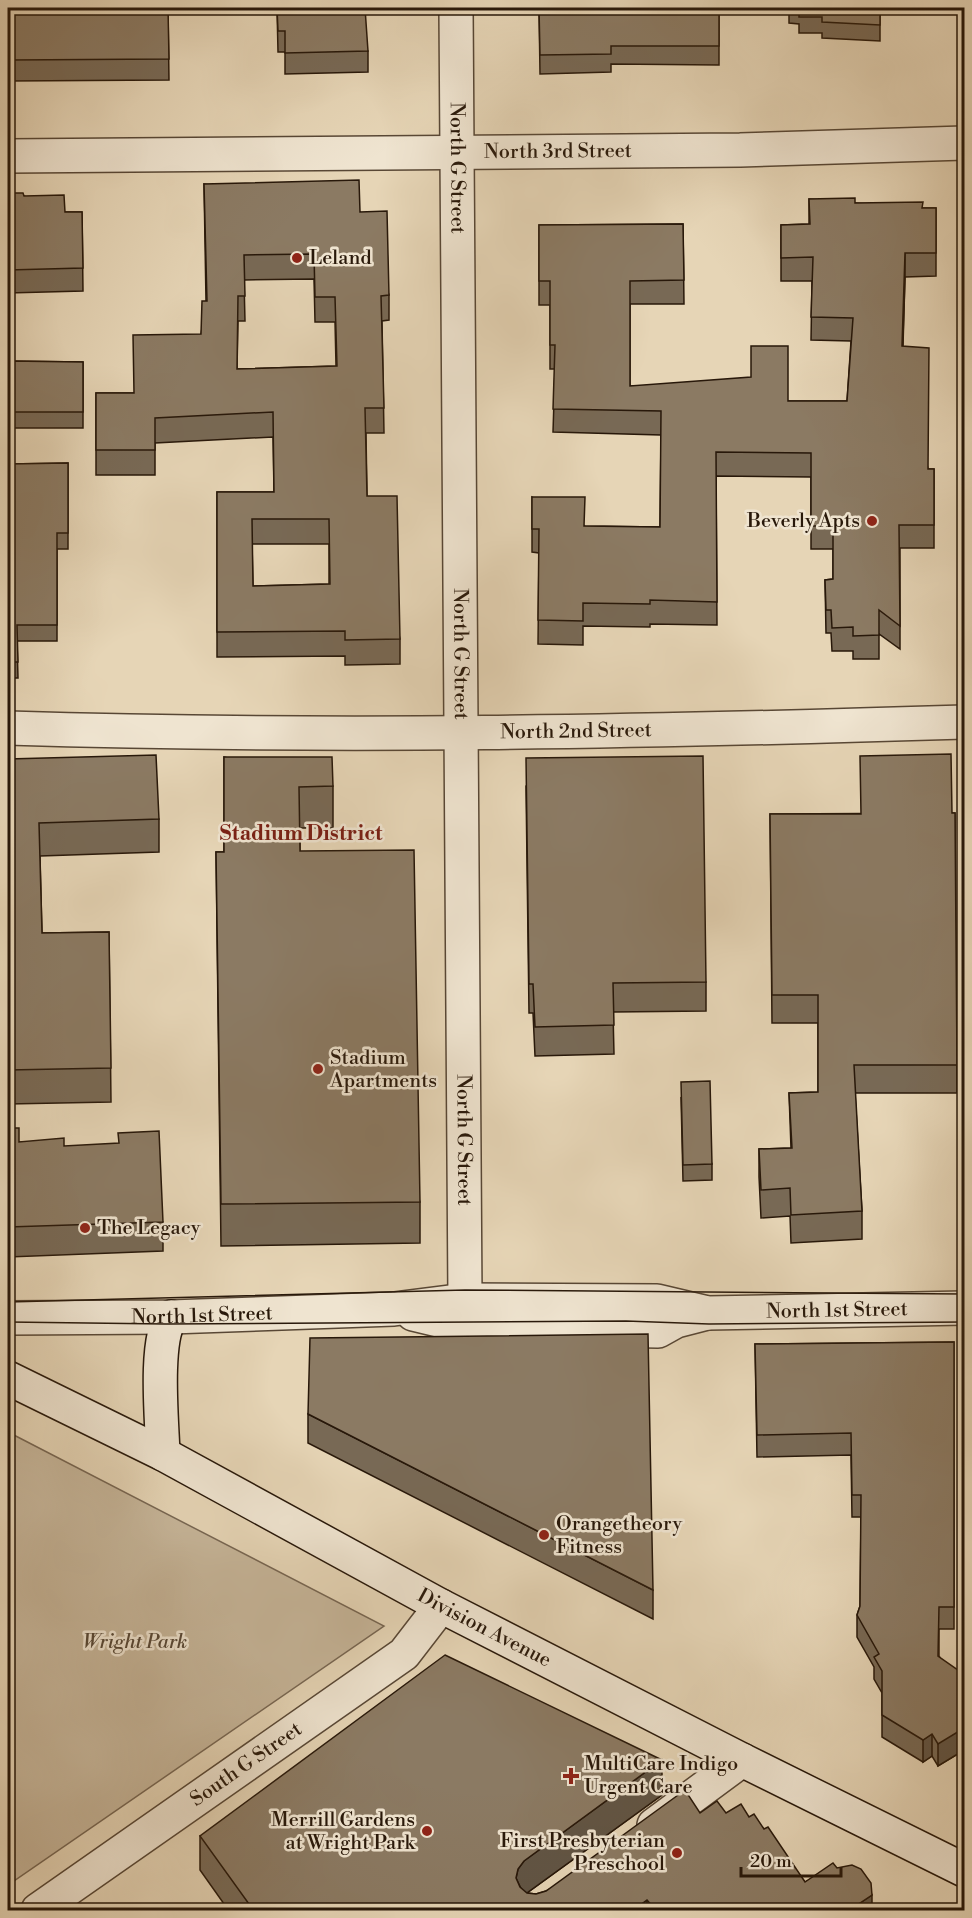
<svg xmlns="http://www.w3.org/2000/svg" width="972" height="1918" viewBox="0 0 972 1918" font-family="'Libre Bodoni',serif">
	<style>
		.green { fill: #c6b599; stroke: #776652; stroke-width: 1.5 }
		.lines { fill: none; stroke-linecap: round; stroke-linejoin: round }
		.minor-casing { stroke: #584735; stroke-width: 36 }
		.tertiary-casing { stroke: #584735; stroke-width: 36 }
		.secondary-casing { stroke: #28180a; stroke-width: 36 }
		.minor { stroke: #efe4d0; stroke-width: 33 }
		.tertiary { stroke: #efe4d0; stroke-width: 33 }
		.secondary { stroke: #efe4d0; stroke-width: 33 }
		.tram { stroke: #28180a; stroke-width: 1.5 }
		.wall { fill: #786955; stroke: #28180a; stroke-width: 1.5; fill-rule: evenodd }
		.shaded-wall { fill: #615545; stroke: #28180a; stroke-width: 1.5 }
		.building { fill: #8b7a63; stroke: #28180a; stroke-width: 1.5; fill-rule: evenodd }
		.poi-dot { fill: #8f2418; stroke: #efe4d0; stroke-width: 2 }
		.labels { text-anchor: middle; dominant-baseline: central; stroke-width: 5; stroke-linejoin: round; paint-order: stroke }
		.street-label { font-size: 20px; fill: #28180a; stroke: #efe4d0 }
		.poi-label { font-size: 20px; fill: #28180a; stroke: #efe4d0; text-anchor: start }
		.park-label { font-size: 20px; font-style: italic; fill: #574735; stroke: #efe4d0 }
		.neighbourhood-label { font-size: 21px; font-weight: bold; fill: #7a1f14; stroke: #efe4d0 }
	</style>
	<rect width="100%" height="100%" fill="#e6d5b6"/>
	<filter id="stains"><feTurbulence type="fractalNoise" baseFrequency=".00333" numOctaves="4"/><feColorMatrix values="0 0 0 0 .2 0 0 0 0 .09 0 0 0 0 .02 0 0 0 .5 -.17"/></filter>
	<radialGradient id="worn" r=".72"><stop offset=".6" stop-color="#630" stop-opacity="0"/><stop offset="1" stop-color="#630" stop-opacity=".3"/></radialGradient>
	<polygon class="green" points="8,1432 384,1626 8,1885"/>
	<g class="lines">
		<defs>
			<g id="minor">
				<path id="s1" d="M456 8 465 1300"/>
				<path id="s2" d="M8 156 740 150 964 143"/>
				<path id="s3" d="M8 728C326 738 646 732 964 722"/>
				<polyline points="654,1825 742,1760"/>
				<path id="s4" d="M38 1910 404 1654 441 1606"/>
			</g>
			<g id="tertiary">
				<polyline points="413,1314 467,1327 658,1331 676,1321 707,1313"/>
				<path id="s5" d="M8 1318 171 1317 394 1309 465 1300 657 1301 708 1313 964 1308"/>
			</g>
			<g id="secondary">
				<path id="s6" d="M8 1378 163 1454 441 1606 742 1760 964 1870"/>
				<path d="M163 1454C162 1422 154 1341 171 1317"/>
			</g>
		</defs>
		<use href="#minor" class="minor-casing"/>
		<use href="#tertiary" class="tertiary-casing"/>
		<use href="#secondary" class="secondary-casing"/>
		<use href="#minor" class="minor"/>
		<use href="#tertiary" class="tertiary"/>
		<use href="#secondary" class="secondary"/>
		<g class="tram">
			<polyline points="8,1302 465,1290 964,1294"/>
			<polyline points="8,1322 166,1324 626,1321 709,1324 964,1322"/>
		</g>
	</g>
	<g class="wall">
		<polygon points="8,8 168,8 169,80 8,81"/>
		<polygon points="277,8 368,51 368,72 285,74 285,52 278,52"/>
		<polygon points="539,8 719,8 719,65 611,64 611,72 540,74"/>
		<polygon points="789,8 880,8 880,41 822,38 822,33 799,33 799,24 789,23"/>
		<path d="M204 184 360 212 389 295V320L382 321 384 433H366L367 496 400 639V664L345 665V656L217 657V492H274L273 437 155 443V475H96V393H134L201 334 206 301ZM314 279 315 322H335L336 366 237 369 238 321H245L244 280ZM252 544H329V584L253 586Z"/>
		<polygon points="8,193 24,196 65,212 82,212 83,291 8,293"/>
		<polygon points="809,199 855,203 923,208 936,208 936,276 905,277 903,346 928,469 934,469 934,548 900,548 900,649 879,634 879,659 853,659 853,651 832,651 831,633 826,633 825,580 833,579 833,549 811,549 811,477 716,476 717,625 650,624 650,627 583,626 583,645 538,644 539,553 532,552 532,497 585,526 660,527 661,435 553,432 555,369 550,369 550,305 539,305 539,225 683,224 684,304 630,304 630,386 788,401 847,401 851,341 811,340 812,281 781,281 781,225 809,224"/>
		<polygon points="8,361 83,362 83,428 8,428"/>
		<polygon points="68,463 68,549 57,549 57,641 17,641 18,678 8,678 8,464"/>
		<polygon points="224,757 333,786 333,828 300,828 300,851 420,1202 420,1243 221,1246 216,852 224,852"/>
		<polygon points="8,759 159,819 159,852 40,856 42,933 109,932 111,1102 8,1104"/>
		<polygon points="526,787 706,982 706,1011 613,1012 614,1054 535,1056 533,1013 529,1013"/>
		<polygon points="955,813 957,1093 855,1093 862,1211 862,1239 791,1243 790,1216 761,1218 759,1177 759,1149 791,1148 789,1093 818,1092 818,1023 772,1023 770,814"/>
		<polygon points="681,1097 712,1164 712,1180 683,1181"/>
		<polygon points="8,1128 19,1142 64,1146 163,1222 163,1251 8,1257"/>
		<polygon points="954,1342 954,1629 939,1629 939,1656 962,1695 961,1752 938,1766 932,1756 923,1762 882,1737 882,1693 874,1679 874,1667 857,1637 857,1615 860,1606 861,1517 852,1517 851,1455 757,1457 755,1344"/>
		<polygon points="308,1414 653,1590 653,1619 308,1443"/>
		<polygon points="662,1795 527,1893 536,1894 546,1891 700,1813 726,1813 749,1817 764,1829 805,1882 837,1868 872,1911 229,1911 200,1870 200,1836"/>
	</g>
	<g class="shaded-wall">
		<polygon points="905,253 905,277 902,369 902,346"/>
		<polygon points="962,1673 961,1752 938,1766 938,1744"/>
		<polygon points="932,1734 932,1756 923,1762 923,1740"/>
		<polygon points="662,1760 662,1795 524,1895 516,1878 518,1869 524,1861"/>
		<polygon points="872,1895 872,1911 848,1911"/>
		<polygon points="647,1900 647,1911 632,1911"/>
		<polygon points="659,1904 659,1911 654,1911 654,1908"/>
	</g>
	<g class="building">
		<polygon points="8,8 168,8 169,59 8,60"/>
		<polygon points="277,8 365,8 368,51 285,53 285,31 278,31"/>
		<polygon points="539,8 719,8 719,46 611,46 611,54 540,55"/>
		<polygon points="792,8 880,8 880,25 822,22 822,17 799,17 799,8"/>
		<path d="M359 180 360 212 387 211 389 295 381 296 384 408H365L367 496H397L400 639 345 640V631L217 632V492H274L273 412 155 418V450H96V393H134L133 335 201 334 202 301H207L204 184ZM314 254 315 297H335L337 366 237 369 238 296H245L244 255ZM252 519H329L330 584 253 586Z"/>
		<polygon points="8,193 23,193 24,196 64,195 65,212 82,212 83,268 8,270"/>
		<polygon points="855,198 855,203 923,202 922,208 936,208 936,253 905,253 902,346 929,348 928,469 934,469 934,525 899,525 900,626 879,610 879,635 853,636 853,627 832,628 831,610 826,610 825,580 833,579 833,526 811,526 811,453 716,452 717,602 650,600 650,604 583,603 583,621 538,620 539,529 532,529 532,497 585,497 584,526 660,527 661,411 553,409 555,345 550,345 550,281 539,281 539,225 683,224 684,280 630,281 630,386 751,377 751,346 788,346 788,401 847,401 853,318 811,317 813,257 781,258 781,225 810,224 809,199"/>
		<polygon points="8,361 83,362 83,412 8,412"/>
		<polygon points="68,463 68,533 57,533 57,625 17,625 18,662 8,662 8,464"/>
		<polygon points="951,754 952,813 955,813 957,1065 854,1065 862,1211 791,1215 790,1188 761,1190 759,1149 792,1148 789,1093 818,1092 818,995 772,995 770,814 861,814 860,756"/>
		<polygon points="156,755 159,819 39,823 42,933 109,932 111,1068 8,1070 8,759"/>
		<polygon points="703,756 706,982 613,983 614,1025 535,1027 533,984 529,984 526,758"/>
		<polygon points="224,757 332,757 333,786 299,787 300,851 414,850 420,1202 221,1204 216,852 224,852"/>
		<polygon points="710,1081 712,1164 683,1165 681,1082"/>
		<polygon points="8,1128 19,1128 19,1142 64,1138 64,1146 119,1143 118,1133 159,1131 163,1222 8,1227"/>
		<polygon points="648,1334 653,1590 308,1414 310,1338"/>
		<polygon points="954,1342 954,1607 939,1607 938,1656 962,1673 961,1730 938,1744 932,1734 923,1740 882,1715 882,1671 874,1657 879,1654 857,1615 860,1606 861,1495 852,1495 851,1433 757,1435 755,1344"/>
		<polygon points="445,1655 662,1760 524,1861 518,1869 516,1878 520,1887 527,1893 536,1894 546,1891 685,1790 700,1813 717,1801 726,1813 741,1804 749,1817 754,1814 764,1829 768,1827 805,1882 833,1863 837,1868 852,1865 861,1869 871,1883 872,1895 848,1911 805,1911 802,1907 798,1911 664,1911 659,1904 654,1908 647,1900 632,1911 254,1911 200,1836"/>
	</g>
	<g class="poi-dot">
		<circle cx="297" cy="258" r="6"/>
		<circle cx="872" cy="521" r="6"/>
		<circle cx="318" cy="1069" r="6"/>
		<circle cx="85" cy="1228" r="6"/>
		<circle cx="544" cy="1535" r="6"/>
		<path d="M568 1767h6v6h6v6h-6v6h-6v-6h-6v-6h6z"/>
		<circle cx="427" cy="1831" r="6"/>
		<circle cx="677" cy="1853" r="6"/>
	</g>
	<g class="labels">
		<g class="street-label">
			<text stroke="none"><textPath href="#s2" startOffset="550">North 3rd Street</textPath></text>
			<text stroke="none"><textPath href="#s1" startOffset="160">North G Street</textPath></text>
			<text stroke="none"><textPath href="#s1" startOffset="646">North G Street</textPath></text>
			<text stroke="none"><textPath href="#s3" startOffset="568">North 2nd Street</textPath></text>
			<text stroke="none"><textPath href="#s1" startOffset="1132">North G Street</textPath></text>
			<text stroke="none"><textPath href="#s5" startOffset="831">North 1st Street</textPath></text>
			<text stroke="none"><textPath href="#s5" startOffset="194">North 1st Street</textPath></text>
			<text stroke="none"><textPath href="#s6" startOffset="538">Division Avenue</textPath></text>
			<text stroke="none"><textPath href="#s4" startOffset="254">South G Street</textPath></text>
		</g>
		<g class="poi-label">
			<text x="309" y="258">Leland</text>
			<text x="860" y="521" text-anchor="end">Beverly Apts</text>
			<text x="330" y="1058">Stadium<tspan x="330" dy="23">Apartments</tspan></text>
			<text x="97" y="1228">The Legacy</text>
			<text x="556" y="1524">Orangetheory<tspan x="556" dy="23">Fitness</tspan></text>
			<text x="584" y="1764">MultiCare Indigo<tspan x="584" dy="23">Urgent Care</tspan></text>
			<text x="415" y="1820" text-anchor="end">Merrill Gardens<tspan x="415" dy="23">at Wright Park</tspan></text>
			<text x="665" y="1841" text-anchor="end">First Presbyterian<tspan x="665" dy="23">Preschool</tspan></text>
		</g>
		<g class="park-label">
			<text x="135" y="1642">Wright Park</text>
		</g>
		<g class="neighbourhood-label">
			<text x="301" y="834">Stadium District</text>
		</g>
	</g>
	<rect width="972" height="1918" fill="none" stroke="#e6d5b6" stroke-width="30"/>
	<rect x="9" y="9" width="954" height="1900" fill="none" stroke="#28180a" stroke-width="3"/>
	<rect x="15" y="15" width="942" height="1888" fill="none" stroke="#28180a" stroke-width="1.5"/>
	<path d="M741 1867v9h100v-9" fill="none" stroke="#28180a" stroke-width="3"/>
	<text x="750" y="1867" font-size="18" fill="#28180a" stroke="#efe4d0" stroke-width="4.5" paint-order="stroke">20 m</text>
	<rect width="100%" height="100%" filter="url(#stains)"/>
	<rect width="100%" height="100%" fill="url(#worn)"/>
</svg>
